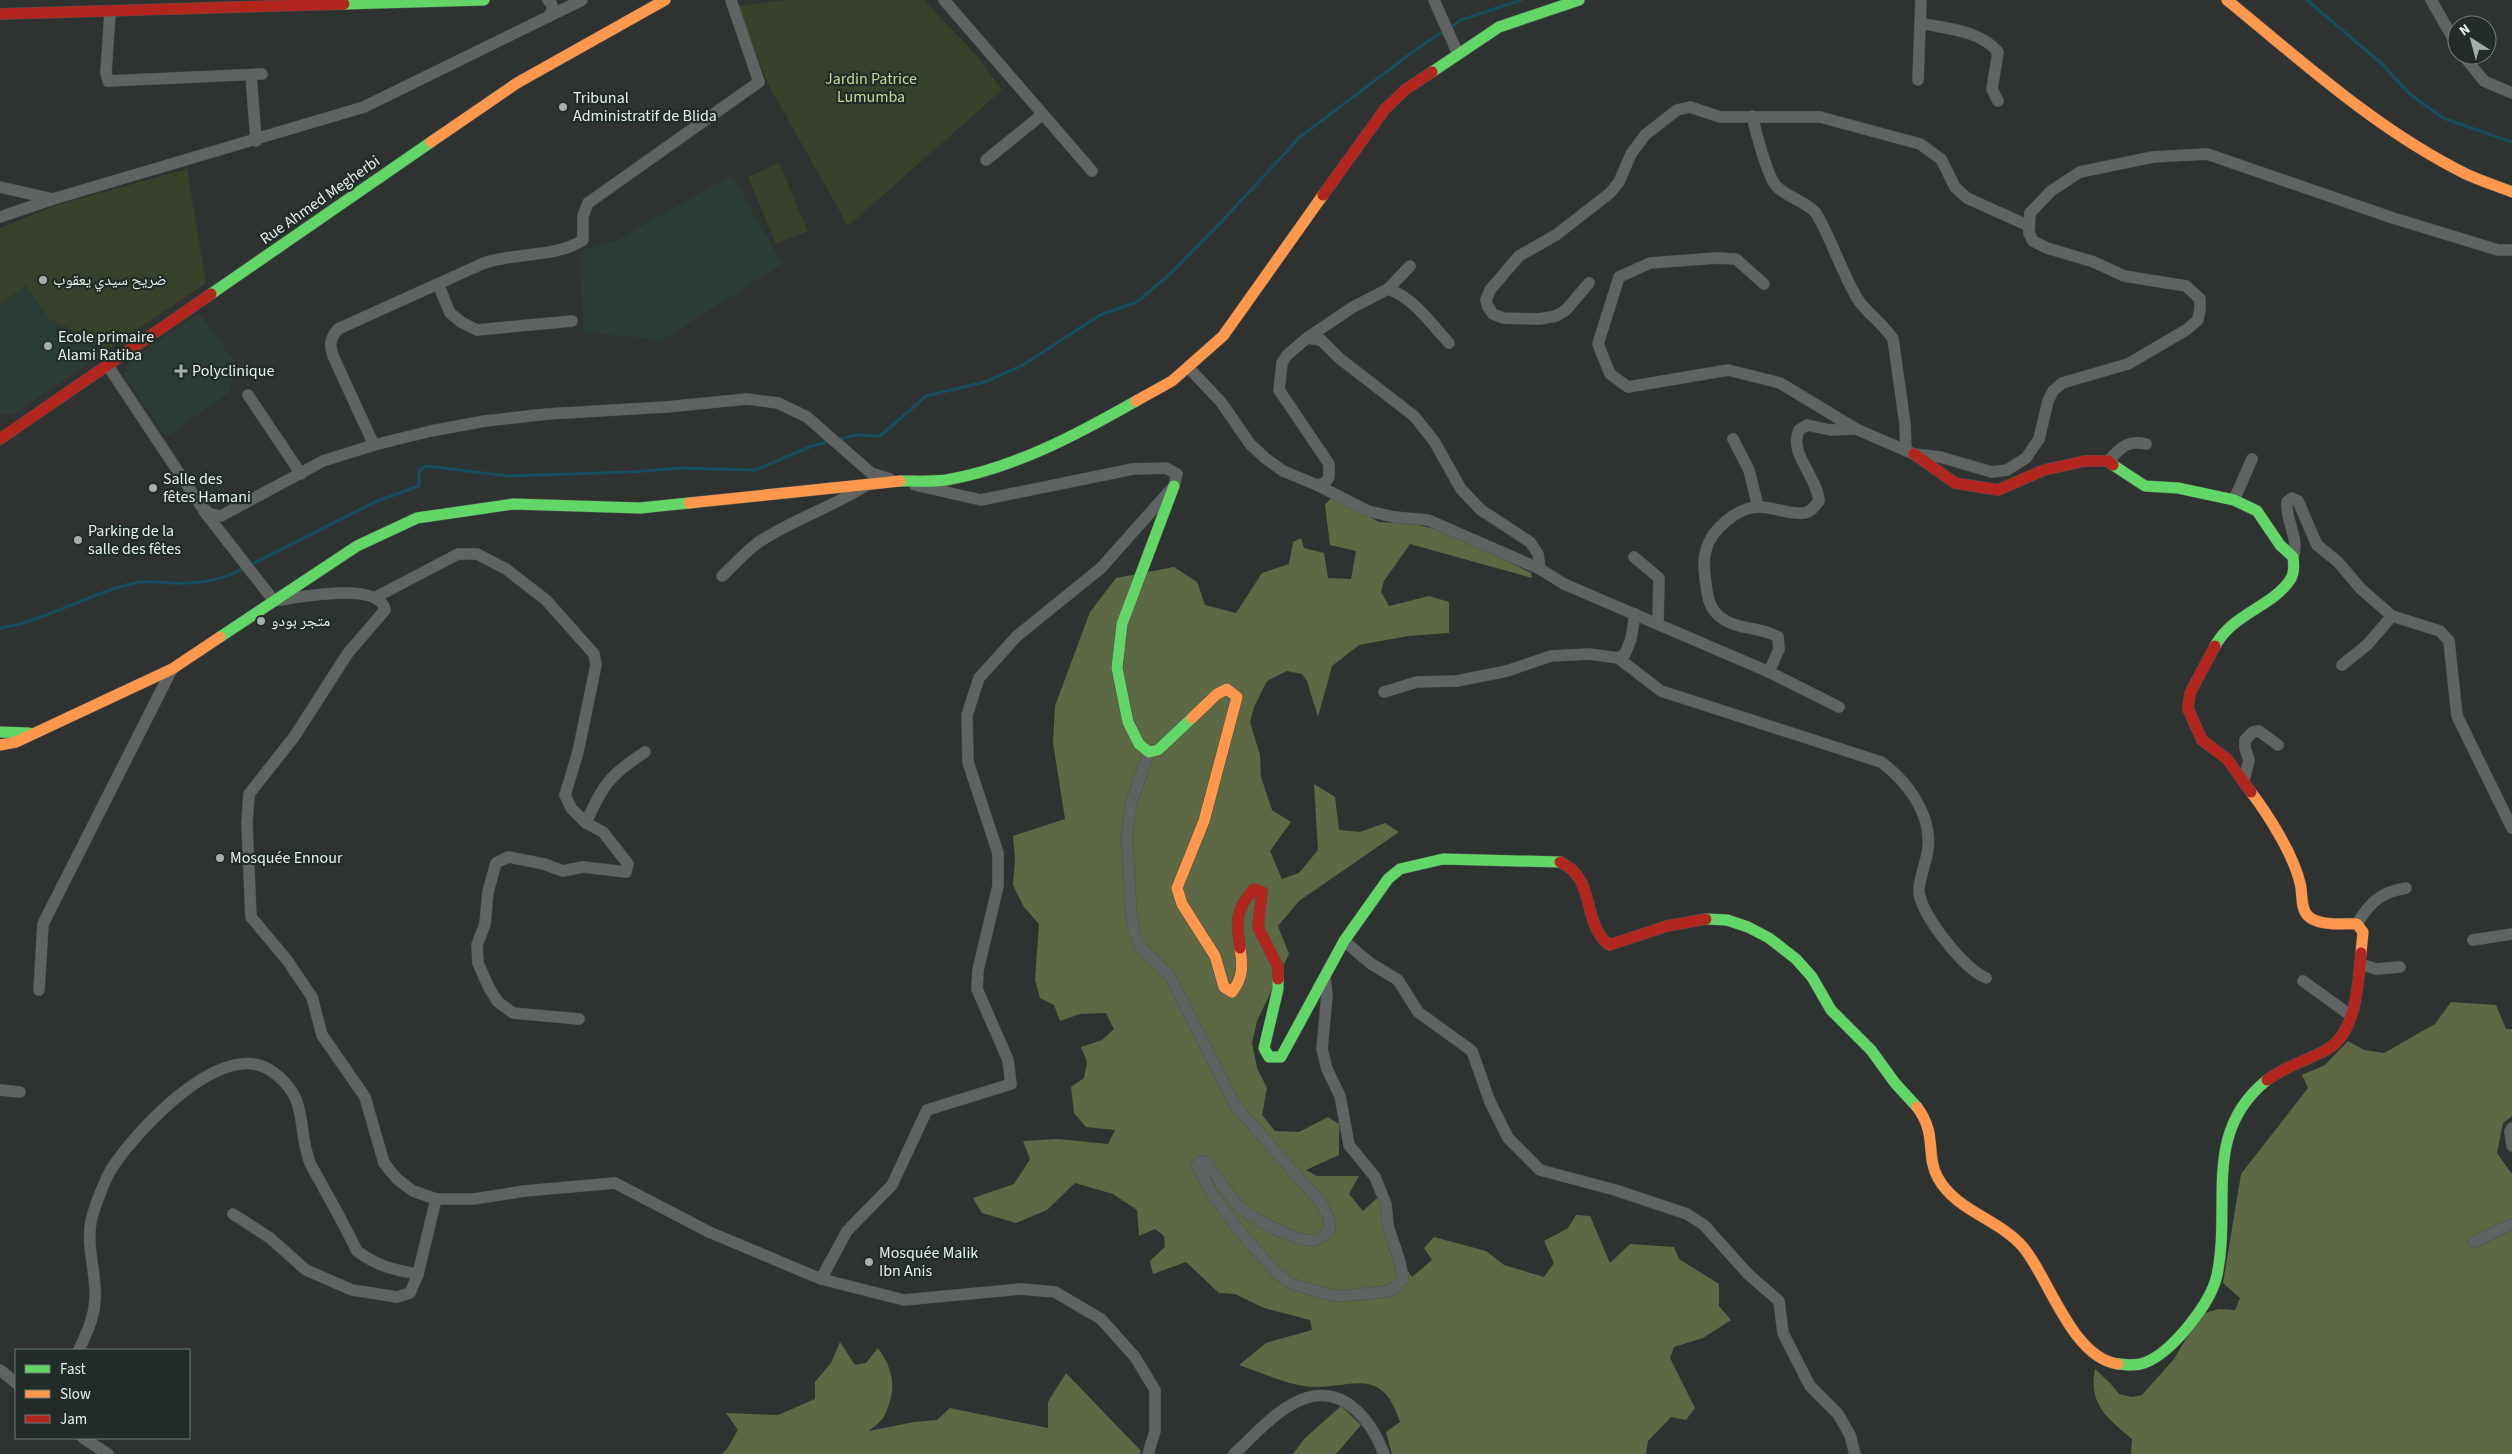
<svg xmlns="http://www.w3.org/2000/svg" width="2512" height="1454" viewBox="0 0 2512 1454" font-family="'Source Sans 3','Noto Naskh Arabic',sans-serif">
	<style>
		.built { fill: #2b3c36 }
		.green { fill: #384129 }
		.forest { fill: #5c6944 }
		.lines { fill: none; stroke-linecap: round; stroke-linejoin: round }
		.stream { stroke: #154e5c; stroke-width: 3 }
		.street-casing { stroke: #4d5150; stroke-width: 12 }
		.fast-casing { stroke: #4d5150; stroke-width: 12 }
		.slow-casing { stroke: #4d5150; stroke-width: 12 }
		.jam-casing { stroke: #4d5150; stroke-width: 12 }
		.street { stroke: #5f6462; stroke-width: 11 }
		.fast { stroke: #63d668; stroke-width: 11 }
		.slow { stroke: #ff974d; stroke-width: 11 }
		.jam { stroke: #b3261e; stroke-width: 11 }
		.poi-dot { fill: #a7adab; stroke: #212c28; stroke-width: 2 }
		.labels { text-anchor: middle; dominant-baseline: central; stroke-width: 4.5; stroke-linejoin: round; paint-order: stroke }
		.park-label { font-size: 16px; fill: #c3db95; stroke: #212c28 }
		.poi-label { font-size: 16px; fill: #e8efec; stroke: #212c28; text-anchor: start }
		.street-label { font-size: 16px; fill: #e8efec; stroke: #212c28 }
	</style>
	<rect width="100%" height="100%" fill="#2e3331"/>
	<g class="built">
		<polygon points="732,175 782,264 662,340 584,332 579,251 616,241"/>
		<polygon points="26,285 50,320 90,337 101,354 13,415 0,414 0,304"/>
		<polygon points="199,313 238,367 228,393 166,437 124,376 130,361"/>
	</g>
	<g class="green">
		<polygon points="786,0 924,0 976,55 1002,90 848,226 767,82 738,6"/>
		<polygon points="779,163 808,231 776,244 748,177"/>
		<polygon points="187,169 206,283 101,354 90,337 50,320 26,285 0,304 0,228 57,205"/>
	</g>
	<g class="forest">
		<path d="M1332 497 1379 522 1414 524 1452 533 1531 573 1532 578 1410 544 1384 581 1381 592 1389 606 1429 596 1449 602V633L1408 636 1359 645 1332 666 1318 717 1307 681 1302 674 1287 671 1267 681 1254 707 1250 722 1260 755 1261 777 1272 810 1291 822 1270 851 1282 879 1299 873 1318 850 1314 784 1335 797 1339 830 1360 832 1385 823 1399 832 1299 901 1278 926 1289 954 1257 1021 1252 1043 1257 1068 1267 1088 1262 1115 1275 1131 1299 1132 1328 1117 1339 1124V1155L1306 1170 1317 1176H1359L1349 1194 1363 1211 1377 1198 1393 1224 1391 1246 1412 1277 1432 1260 1424 1248 1434 1237 1486 1251 1504 1265 1544 1277 1554 1263 1544 1241 1568 1228 1576 1215 1590 1216 1610 1263 1630 1244 1674 1247 1679 1259 1719 1284V1306L1731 1320 1703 1338 1674 1347 1670 1358 1695 1408 1686 1420 1671 1417 1648 1441 1646 1454H1392L1386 1432 1400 1422C1380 1358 1344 1395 1298 1385 1278 1380 1258 1372 1239 1365L1266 1343 1312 1330 1310 1320 1264 1308 1235 1294 1219 1293 1186 1262 1153 1274 1150 1261 1165 1247 1164 1236 1155 1229 1139 1236 1137 1210 1113 1194 1075 1183 1047 1210 1016 1223 982 1213 973 1198 1014 1184 1030 1159 1023 1141 1058 1139 1108 1144 1115 1130 1086 1127 1074 1113 1071 1087 1084 1078 1087 1062 1081 1047 1102 1040 1114 1029 1106 1013 1080 1014 1060 1021 1054 1005 1040 998 1035 980 1039 924 1024 907 1013 885 1015 859 1013 836 1065 819 1053 743 1055 706 1090 612 1116 578 1174 567 1197 582 1205 605 1236 613 1262 573 1289 564 1293 542 1301 538 1304 548 1324 553 1328 578 1351 579 1356 551 1330 545 1325 505Z"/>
		<path d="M2451 1002 2496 1005 2506 1029H2512V1116L2503 1123 2497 1153 2512 1174V1454H2131L2132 1439C2108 1418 2088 1405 2095 1369L2110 1383 2119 1394 2132 1397 2142 1395 2174 1359 2201 1314 2219 1309 2235 1310 2240 1298 2223 1283 2241 1174 2308 1088 2302 1075 2325 1065 2348 1041 2364 1050 2384 1053 2435 1024Z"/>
		<path d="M840 1342 855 1365 866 1363 878 1348C895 1372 897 1392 883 1418 880 1423 873 1427 869 1431L914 1422 937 1420 950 1408 1048 1428V1402L1066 1373 1141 1451 1140 1454H721L727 1449 738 1430 726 1413 778 1415 815 1399V1382L831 1363Z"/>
		<polygon points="1341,1406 1361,1425 1336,1454 1293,1454 1304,1439"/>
	</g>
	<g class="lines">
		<g class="stream">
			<polyline points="2307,0 2382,64 2410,94 2443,118 2512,142"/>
			<polyline points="1450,28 1461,20 1521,0"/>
			<polyline points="837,440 856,435 880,436 926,396 985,382 1023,365 1100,315 1137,302 1172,272 1223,220 1300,137 1418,48 1444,31"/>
			<polyline points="250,565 375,502 419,486 419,471 426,466 508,476 631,472 679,468 755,470 812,446 831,441"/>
			<path d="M0 628C44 621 83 597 126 585 141 580 156 582 171 583 200 584 219 581 245 568"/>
		</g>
		<defs>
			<g id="street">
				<polyline points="944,0 1092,171"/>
				<polyline points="1434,0 1458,54"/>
				<polyline points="2431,0 2457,45"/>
				<polyline points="110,13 106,72 108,81 262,74"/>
				<path d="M548 17C553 11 555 6 548 0"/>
				<path d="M1920 23C1947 29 1980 30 1998 52L1992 89 1998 101"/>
				<polyline points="2463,55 2484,81 2512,93"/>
				<polyline points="251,75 256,141"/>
				<polyline points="1918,80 1921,0"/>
				<path d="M1752 116C1756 132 1767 177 1777 187 1789 198 1805 201 1816 213 1832 240 1841 271 1857 298 1867 314 1883 323 1893 339L1905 424 1906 451"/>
				<polyline points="986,160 1043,114"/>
				<polyline points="0,187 53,199 364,107 582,0"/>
				<polyline points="0,217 53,199"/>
				<polyline points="1589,283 1566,310 1556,316 1539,319 1503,318 1493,314 1488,307 1486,300 1490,290 1519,256 1556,235 1610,193 1619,182 1631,154 1645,135 1677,110 1690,107 1720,117 1820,117 1920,144 1941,159 1955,187 1967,198 2029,226"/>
				<polyline points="438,284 450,313 461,322 477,330 572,321"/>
				<polyline points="1764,284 1736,259 1717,258 1650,263 1619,277 1598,344 1610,374 1628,387 1728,370 1780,383 1856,429 1914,454 1940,457 1992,472 2007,470 2026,458 2039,439 2048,401 2053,391 2062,383 2128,364 2186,330 2198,320 2200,309 2200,299 2186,286 2124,276 2094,262 2047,248 2033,241 2029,233 2030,213 2051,191 2080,172 2153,157 2207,154 2393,218 2498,250 2512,250"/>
				<path d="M1388 289C1413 297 1431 324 1449 343"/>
				<polyline points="1307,338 1353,307 1388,289 1410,266"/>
				<polyline points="108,366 201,506 210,514 221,516 323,461 374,445 431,431 485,421 547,414 666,407 747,399 778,403 807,417 871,473 890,479"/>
				<polyline points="1188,367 1221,402 1250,444 1265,458 1283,471 1317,485 1325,483 1329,477 1329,464 1279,390 1282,363 1287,355 1307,338 1321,340 1339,358 1414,416 1434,441 1461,489 1481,510 1530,542 1538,554 1540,569"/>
				<polyline points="248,395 301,474"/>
				<polyline points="1733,439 1749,470 1758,507"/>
				<path d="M374 445 333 356C329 344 330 339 338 329L484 263C517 252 555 258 583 240V216L588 203 759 82 731 0"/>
				<path d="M2108 461C2120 449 2127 439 2146 444"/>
				<polyline points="1317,485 1368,511 1394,517 1428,520 1540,569 1564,584 1769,672 1839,707"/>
				<polyline points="2234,500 2252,459"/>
				<path d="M204 511 274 601C295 598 379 580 385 610L348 653 294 737 249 794 247 824 251 917 287 960 312 997 322 1035 365 1097 384 1163 397 1179 413 1191 436 1199H474L524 1191 615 1183 709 1232 821 1279 904 1300 1021 1289 1055 1292 1101 1319 1135 1357 1155 1390V1431L1148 1454"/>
				<polyline points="1634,557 1659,578 1658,623"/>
				<path d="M2293 557C2300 539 2285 520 2287 502L2292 498 2298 501 2317 545 2338 562 2361 589 2392 616 2440 631 2449 641 2457 716 2512 828"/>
				<path d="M722 576C734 565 746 551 759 542 793 519 831 508 865 486"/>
				<polyline points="376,597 458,554 477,554 506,569 546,600 594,654 596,665 578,752 565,795 571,808 586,823 603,832 628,864 626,872 583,867 563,871 544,864 508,857 496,863 488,892 485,924 477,945 478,963 489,988 498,1002 513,1013 579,1019"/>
				<path d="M1618 658 1661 691 1881 762C1906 780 1932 814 1928 848 1927 862 1918 879 1919 893 1923 917 1964 969 1986 978"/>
				<polyline points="2342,665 2367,645 2392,616"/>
				<path d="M1769 672 1779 649 1778 637C1759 626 1735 631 1718 615 1707 605 1707 591 1705 577 1704 568 1703 559 1706 550 1711 530 1737 507 1759 507 1774 507 1790 515 1804 513 1811 512 1815 506 1819 501 1817 476 1788 453 1799 430L1807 425 1830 430 1856 429"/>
				<polyline points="1384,692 1417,682 1457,681 1507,671 1551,656 1589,654 1618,658 1625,654 1631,639 1635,614"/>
				<path d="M1149 752 1131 804 1127 837 1131 912 1134 932 1140 946 1170 976 1235 1105 1322 1204 1329 1219 1330 1228C1325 1234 1322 1238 1315 1240 1299 1244 1250 1217 1239 1206 1227 1193 1216 1176 1207 1162L1200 1161 1197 1166 1213 1195 1245 1238 1278 1274 1292 1284 1330 1295 1343 1296 1390 1291 1403 1280 1400 1262 1388 1226 1386 1204 1375 1177 1349 1145 1340 1096 1327 1069 1322 1049 1327 995 1325 978"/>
				<polyline points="2244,780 2249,760 2245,748 2245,740 2253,732 2259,731 2278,745"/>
				<path d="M586 823C603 784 610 775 645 752"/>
				<path d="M2357 924C2370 902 2381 892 2406 888"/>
				<polyline points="2473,940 2512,934"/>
				<polyline points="1344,941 1370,963 1398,980 1418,1012 1472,1051 1490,1102 1508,1138 1540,1170 1615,1190 1687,1214 1704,1225 1748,1274 1779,1301 1783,1333 1810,1386 1838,1414 1850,1435 1855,1454"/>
				<polyline points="2360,964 2376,969 2400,967"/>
				<polyline points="2303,981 2350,1015"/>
				<polyline points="39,990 43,924 172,669"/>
				<polyline points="0,1090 20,1092"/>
				<polyline points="2512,1128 2510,1131 2512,1146"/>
				<polyline points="233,1214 270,1238 306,1270 352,1290 397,1297 410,1293 418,1274 436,1199"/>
				<polyline points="2474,1242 2512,1224"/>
				<polyline points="821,1279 847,1231 892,1185 927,1110 1011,1084 1008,1060 977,989 978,970 998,886 998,853 968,762 967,715 979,678 1017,636 1101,568 1174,486 1177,474 1166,468 1133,469 981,500 915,485"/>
				<path d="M79 1350C86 1334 94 1319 95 1300 97 1274 86 1249 91 1221 94 1208 105 1179 112 1168 137 1130 224 1035 273 1072 309 1098 297 1126 309 1160 312 1169 319 1178 323 1187 335 1208 346 1229 357 1251 377 1266 394 1270 418 1274"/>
				<polyline points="0,1370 16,1383"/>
				<polyline points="83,1438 108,1454"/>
				<path d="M1234 1454C1255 1435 1278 1407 1306 1398 1346 1386 1372 1422 1384 1454"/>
			</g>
			<g id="fast">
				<polyline points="344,4 484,0"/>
				<polyline points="1432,72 1499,27 1579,0"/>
				<polyline points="211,294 431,142"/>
				<path d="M2113 465 2145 486 2178 488 2234 500 2257 511 2280 545 2293 557C2294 564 2295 573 2290 580 2272 607 2233 613 2215 646"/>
				<path d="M900 481C915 481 931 482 946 480 1013 469 1078 434 1136 401"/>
				<polyline points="1174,486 1122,624 1117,668 1128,722 1139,744 1149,752 1158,750 1192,718"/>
				<polyline points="220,637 357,546 417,518 513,504 640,508 689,503"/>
				<polyline points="0,732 29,733"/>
				<polyline points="1706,919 1727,920 1748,927 1769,938 1796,959 1812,977 1831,1010 1871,1050 1895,1083 1917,1107"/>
				<polyline points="1278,979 1278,989 1264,1048 1269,1057 1281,1057 1344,941 1388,879 1400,869 1443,859 1560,862"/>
				<path d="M2118 1364C2127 1365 2135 1366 2144 1363 2172 1353 2211 1303 2217 1275 2232 1204 2201 1133 2267 1080"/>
			</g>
			<g id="slow">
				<path d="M2227 0C2303 62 2377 130 2466 174 2481 181 2497 186 2512 192"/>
				<polyline points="431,142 517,83 665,0"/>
				<polyline points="1136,401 1172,381 1223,336 1323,195"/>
				<polyline points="689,503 900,481"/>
				<path d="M1192 718 1217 694 1227 689 1237 697 1204 821 1177 888 1182 904 1215 956 1224 987 1232 992C1243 978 1243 966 1240 948"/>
				<polyline points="0,745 16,742 172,669 220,637"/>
				<path d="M2251 792C2269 816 2293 854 2300 883 2303 894 2300 908 2308 916 2320 927 2343 923 2357 924L2363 932 2361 953"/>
				<path d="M1917 1107C1938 1135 1925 1155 1938 1178 1956 1211 1999 1219 2023 1247 2049 1278 2072 1358 2118 1364"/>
			</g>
			<g id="jam">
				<polyline points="0,14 344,4"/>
				<polyline points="1323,195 1385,109 1406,89 1432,72"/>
				<polyline points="0,439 211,294"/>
				<polyline points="1914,454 1955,483 1998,490 2044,470 2085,461 2108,461 2113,465"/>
				<polyline points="2215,646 2190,693 2188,709 2202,740 2227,759 2251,792"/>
				<path d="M1560 862C1597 878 1581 923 1609 945L1667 926 1706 919"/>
				<path d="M1240 948C1236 922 1235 909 1254 889L1262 892 1258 927 1278 967V979"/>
				<path d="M2267 1080C2286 1066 2308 1060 2328 1049 2357 1031 2358 983 2361 953"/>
			</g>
		</defs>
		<use href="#street" class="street-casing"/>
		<use href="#fast" class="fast-casing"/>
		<use href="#slow" class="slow-casing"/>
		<use href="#jam" class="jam-casing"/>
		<use href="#street" class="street"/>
		<use href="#fast" class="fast"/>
		<use href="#slow" class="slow"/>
		<use href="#jam" class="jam"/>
	</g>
	<g class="poi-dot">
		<circle cx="563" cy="107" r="5"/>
		<circle cx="43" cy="280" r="5"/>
		<circle cx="48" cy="346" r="5"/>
		<path d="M178.5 363.5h5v5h5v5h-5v5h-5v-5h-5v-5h5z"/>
		<circle cx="153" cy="488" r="5"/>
		<circle cx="78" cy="540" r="5"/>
		<circle cx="261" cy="621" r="5"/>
		<circle cx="220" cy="858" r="5"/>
		<circle cx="869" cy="1262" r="5"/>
	</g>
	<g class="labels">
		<g class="park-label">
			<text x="871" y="79">Jardin Patrice<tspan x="871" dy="18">Lumumba</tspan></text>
		</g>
		<g class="poi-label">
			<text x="573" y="98">Tribunal<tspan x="573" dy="18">Administratif de Blida</tspan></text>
			<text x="53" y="280">ضريح سيدي يعقوب</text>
			<text x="58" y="337">Ecole primaire<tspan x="58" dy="18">Alami Ratiba</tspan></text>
			<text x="192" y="371">Polyclinique</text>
			<text x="163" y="479">Salle des<tspan x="163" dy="18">fêtes Hamani</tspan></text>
			<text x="88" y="531">Parking de la<tspan x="88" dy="18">salle des fêtes</tspan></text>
			<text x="271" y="621">متجر بودو</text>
			<text x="230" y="858">Mosquée Ennour</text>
			<text x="879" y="1253">Mosquée Malik<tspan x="879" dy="18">Ibn Anis</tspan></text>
		</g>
		<g class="street-label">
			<text transform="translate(320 200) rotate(-35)">Rue Ahmed Megherbi</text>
		</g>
	</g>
	<rect x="15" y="1349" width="175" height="90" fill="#212c28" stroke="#717a76"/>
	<rect x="25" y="1365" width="25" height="8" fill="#63d668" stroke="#717a76"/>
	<text x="60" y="1374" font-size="15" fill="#e8efec">Fast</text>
	<rect x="25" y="1390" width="25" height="8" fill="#ff974d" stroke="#717a76"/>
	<text x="60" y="1399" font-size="15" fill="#e8efec">Slow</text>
	<rect x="25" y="1415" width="25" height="8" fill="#b3261e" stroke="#717a76"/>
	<text x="60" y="1424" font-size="15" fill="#e8efec">Jam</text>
	<g transform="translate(2472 40) rotate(324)"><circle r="24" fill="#212c28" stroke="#717a76"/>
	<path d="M0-4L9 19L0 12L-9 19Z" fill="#a7adab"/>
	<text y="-8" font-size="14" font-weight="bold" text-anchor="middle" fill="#e8efec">N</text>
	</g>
</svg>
